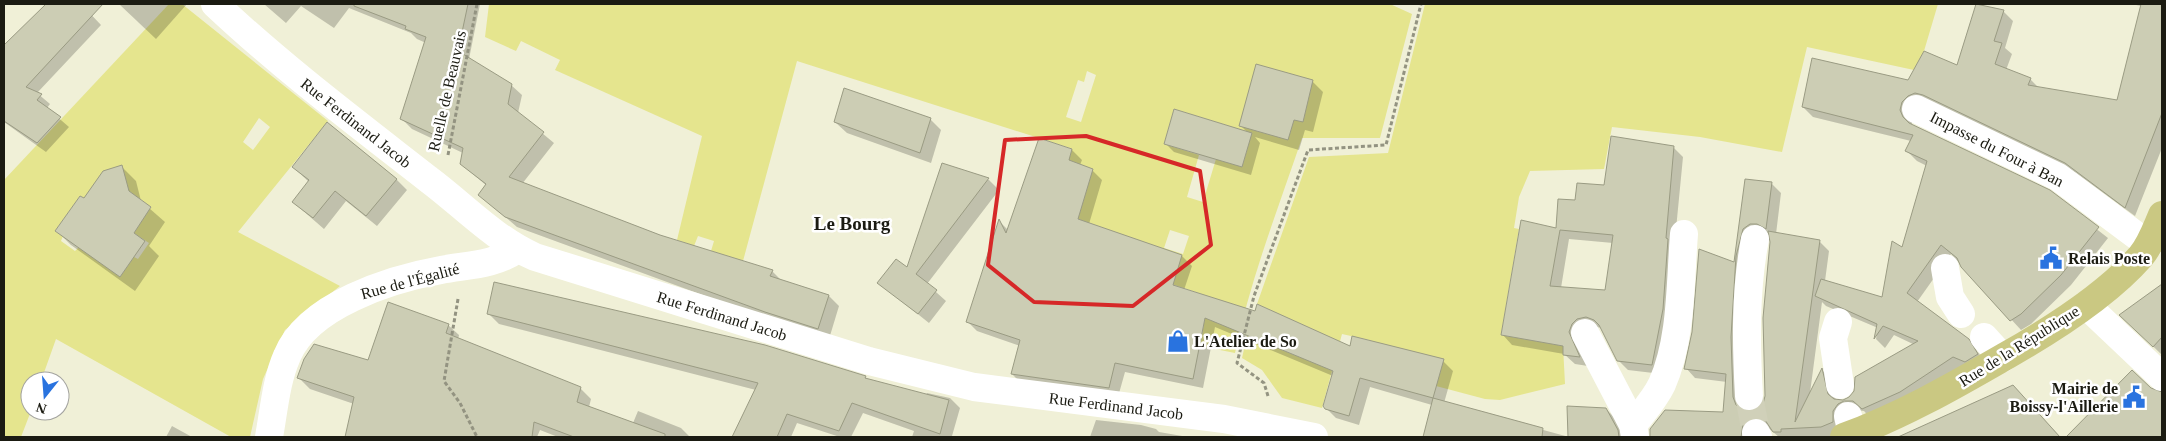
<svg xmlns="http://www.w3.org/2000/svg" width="2166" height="441" viewBox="0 0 2166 441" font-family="'Times New Roman',serif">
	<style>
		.green { fill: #e5e58e; fill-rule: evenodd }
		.shadow { fill: #0003; fill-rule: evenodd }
		.building { fill: #cccdb4; stroke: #9a9b83; fill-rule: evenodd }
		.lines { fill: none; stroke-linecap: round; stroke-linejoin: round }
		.minor-tunnel { stroke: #d0d0b9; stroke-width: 28; stroke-dasharray: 28 14; stroke-linecap: butt }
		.path { stroke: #939381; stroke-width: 3; stroke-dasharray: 4 2.5; stroke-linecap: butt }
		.minor { stroke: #fff; stroke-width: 28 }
		.major { stroke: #cac882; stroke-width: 28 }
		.marked { fill: none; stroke: #d62828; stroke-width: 4; stroke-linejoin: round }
		.labels { text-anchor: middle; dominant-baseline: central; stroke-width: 5; stroke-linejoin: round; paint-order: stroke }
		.street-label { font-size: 16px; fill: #1b1b12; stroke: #fff }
		.poi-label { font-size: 16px; font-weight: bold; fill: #1b1b12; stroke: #fff; text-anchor: start }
		.quarter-label { font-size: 19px; font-weight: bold; fill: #1b1b12; stroke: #fff }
	</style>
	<rect width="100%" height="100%" fill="#f0f0d7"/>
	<g class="green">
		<path d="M169 4H182L328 121 238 232 340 286 285 330 263 379 250 437H231L56 339 41 381H30L31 411 21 437H4V180ZM259 118 270 127 253 150 243 142ZM129 191 151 207 134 233 149 243 138 259 134 257 120 277 79 247 75 251 61 241 63 236 55 231 80 196 84 198Z"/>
		<path d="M489 4H1390L1412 14 1380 138H1302C1278 209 1250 280 1235 353L1200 346 1204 324 1200 322 1207 296 1134 271 1103 228 1048 208 1070 148 797 61 743 261 711 251 714 241 698 236 694 246 677 240 702 136 555 70 560 60 521 41 516 51 485 37ZM1087 71 1096 75 1081 122 1066 117 1078 80 1084 82ZM1174 109 1226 125 1223 135 1249 143 1242 167 1216 159 1203 202 1187 197 1199 155 1164 144ZM1170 230 1189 236 1183 254 1164 248Z"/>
		<polygon points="1425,4 1938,4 1924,51 1914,70 1807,47 1782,152 1700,137 1612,127 1604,169 1530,171 1519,197 1514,228 1519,229 1501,335 1563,346 1565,384 1500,400 1485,399 1436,386 1369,340 1342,334 1322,408 1282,398 1262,370 1242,358 1247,336 1297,356 1310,328 1257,304 1309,157 1388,153"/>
	</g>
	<g class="shadow">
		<polygon points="48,4 81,4 101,25 37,93 50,104 47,108 69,127 46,152 4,122 4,47"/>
		<polygon points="119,4 187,4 156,39"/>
		<polygon points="264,4 480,4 469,59 511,85 522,95 518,113 554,143 522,184 659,236 772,271 782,281 829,296 839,306 829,339 776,322 517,227 480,195 487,186 461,164 463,153 412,129 401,118 426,43 417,39 411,33 349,8 334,28 301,6 286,23"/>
		<path d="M1977 4 2003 11 2013 21 2005 48 2012 54 2006 70 2030 79 2039 88 2118 102 2141 6 2131 4 2162 5V148L2135 216 2076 173 1934 104 1912 112V125L2049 192 2108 238 2071 285 2031 324 2021 330 1951 254 1917 302 1968 340 1987 364 1874 422 1864 411 1856 410 1843 437H1779L1767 427 1752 437H1651V430L1725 413 1727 382 1695 378 1686 368 1735 263 1746 180 1771 183 1781 193 1776 234 1819 241 1829 251 1825 281 1883 299 1903 249 1927 166 1917 161 1907 151 1911 141 1813 117 1803 107 1909 82 1958 66ZM1769 233 1772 241 1766 396 1764 403 1759 410 1749 413 1744 412 1743 408 1760 234ZM1822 302 1826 306 1878 328 1876 339 1885 348 1894 335 1915 345 1850 399 1843 402 1836 401 1831 379 1822 370 1810 393Z"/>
		<polygon points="1312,81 1323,92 1313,132 1305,130 1299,150 1255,137 1260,143 1251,175 1174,152 1165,143 1248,133 1240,125"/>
		<polygon points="930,119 941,130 931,163 847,133 835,122"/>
		<polygon points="1040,139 1072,150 1082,160 1080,165 1092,170 1102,180 1089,224 1182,256 1192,266 1184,290 1350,348 1443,361 1453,371 1444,403 1569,437 1606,409 1616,419 1626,437 1424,437 1432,405 1370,387 1359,425 1336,418 1326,408 1333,376 1215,327 1203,388 1125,372 1118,397 1022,384 1012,374 1020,346 977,331 967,321 1000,222 1008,230"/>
		<path d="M1673 147 1683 157 1662 374 1628 370 1618 360 1602 328 1597 327 1588 366 1575 364 1564 354 1512 345 1503 335 1557 229 1577 201ZM1569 239 1613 243 1609 292 1561 288Z"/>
		<polygon points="943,165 989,180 999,190 927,284 946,301 929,323 879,283 908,269"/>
		<polygon points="122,167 136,181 141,201 165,222 149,246 159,256 135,291 71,245 57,231 84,200"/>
		<polygon points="293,167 396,179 407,190 377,226 346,201 324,229 293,202 309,182"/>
		<polygon points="2162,286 2162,355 2121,315"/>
		<polygon points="489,314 865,377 868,380 926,395 927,393 950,398 960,408 952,436 957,437 912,437 914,431 863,413 851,437 840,437 797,423 791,437 733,437 756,390 499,324"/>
		<polygon points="448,325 459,335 458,340 580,388 591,399 589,407 633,423 638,411 681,428 690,437 558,437 540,430 537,437 347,437 354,404 310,389 299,378 369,362"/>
		<polygon points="2132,372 2151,390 2162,393 2162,437 2068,437"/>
		<polygon points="2013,386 2060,437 1901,437"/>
		<polygon points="1096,420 1141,425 1156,429 1159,432 1188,437 1090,437"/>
		<polygon points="172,426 192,437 166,437"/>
	</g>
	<g class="building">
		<polygon points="46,4 103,4 26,87 42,94 37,100 61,117 37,143 4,121 4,45"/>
		<polygon points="354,4 468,4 458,51 512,84 508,104 544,132 509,177 660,235 773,270 770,276 829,295 818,329 765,312 505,217 478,195 486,184 460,164 463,148 400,119 426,37 405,29 406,26 354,6"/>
		<polygon points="1976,4 2004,10 1994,41 2002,43 1995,64 2031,78 2028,85 2117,100 2141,4 2162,4 2162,113 2125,208 2065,163 1923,95 1915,93 1908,96 1902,102 1900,110 1903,117 1909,123 2050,190 2099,227 2061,275 2021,314 2010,321 1961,267 1957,258 1941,245 1907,293 1969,339 1978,354 1965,362 1953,357 1900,392 1862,409 1853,401 1844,401 1838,404 1833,411 1833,422 1821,427 1781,429 1781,432 1773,432 1765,420 1756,417 1749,419 1743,424 1741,437 1650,437 1650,429 1665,410 1723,412 1726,374 1684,369 1692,332 1699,249 1734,262 1745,179 1772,182 1766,229 1757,224 1750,224 1743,229 1736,256 1731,337 1733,397 1736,405 1742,410 1749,412 1757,409 1763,404 1765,396 1763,318 1770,242 1768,231 1820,240 1795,422 1822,368 1828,394 1834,399 1843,400 1849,397 1854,391 1855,377 1918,341 1883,326 1874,339 1877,324 1815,296 1821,279 1882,297 1892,241 1902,247 1927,161 1905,151 1913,135 1802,107 1812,58 1908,80 1924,51 1957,65"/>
		<polygon points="1256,64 1313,80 1303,122 1294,120 1288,140 1239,126"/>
		<polygon points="844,88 931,118 920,153 834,122"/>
		<polygon points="1174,109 1252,133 1242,167 1164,144"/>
		<polygon points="327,122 397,179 366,216 335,191 313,218 292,202 309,180 292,167"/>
		<path d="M1611 136 1674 146 1666 238 1668 239 1663 309 1652 365 1617 361 1599 325 1594 320 1586 317 1577 319 1572 324 1569 332 1580 357 1563 355V346L1501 335 1521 220 1556 228 1558 199 1575 200 1577 183 1604 185ZM1560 230 1613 235 1605 290 1550 286Z"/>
		<polygon points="1039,138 1072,149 1069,160 1093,169 1078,219 1182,255 1173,285 1255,311 1257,304 1350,346 1352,336 1444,359 1433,398 1543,428 1542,437 1423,437 1433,398 1360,378 1349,416 1325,409 1323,406 1333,371 1205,318 1193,379 1115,363 1109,388 1011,374 1020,340 966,322 999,219 1006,233"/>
		<polygon points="942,163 989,178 916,274 937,290 918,314 877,283 896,259 907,267"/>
		<polygon points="122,165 129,191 151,207 134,233 145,241 120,277 55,231 80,196 84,198 103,171"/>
		<polygon points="494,282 765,345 866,376 865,378 949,400 940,434 852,403 839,431 787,414 777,437 732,437 758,383 487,314"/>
		<polygon points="2162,284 2162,337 2153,347 2119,315"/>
		<polygon points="388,302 449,324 446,333 581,387 577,402 665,434 665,437 574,437 534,422 532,437 345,437 354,397 297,378 304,359 314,344 368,360"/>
		<polygon points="2132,370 2151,388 2162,392 2162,437 2066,437"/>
		<polygon points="2013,385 2060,437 1898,437 2002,390"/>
		<polygon points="1567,406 1606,408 1618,430 1619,437 1568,437"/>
	</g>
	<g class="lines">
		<polyline class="minor-tunnel" points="1749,396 1756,433"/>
		<g class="path">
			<polyline points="448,155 477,4"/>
			<polyline points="458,299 444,381 460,403 477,437"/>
			<polyline points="1268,396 1264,383 1237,363 1254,296 1308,150 1386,145 1421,4"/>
		</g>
		<g class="minor">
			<path d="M215 4C282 67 355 122 428 179 463 205 494 239 535 257L869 361 974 387 1224 419 1314 437"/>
			<polyline points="1916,109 2058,177 2149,245"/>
			<polyline points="1945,268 1950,297 1961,314"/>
			<polyline points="2086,305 2162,377"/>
			<polyline points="1838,322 1833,338 1840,385"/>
			<polyline points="1585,333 1633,425 1635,437"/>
			<polyline points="1984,337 2003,358"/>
			<path d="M1749 396C1746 344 1745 291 1755 239"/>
			<polyline points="1848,416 1852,434"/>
			<path d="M1633 425C1643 412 1655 399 1662 384 1682 339 1680 283 1684 234"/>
			<polyline points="1756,433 1758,437"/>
			<path d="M269 437C274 410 276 381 287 356 308 305 391 279 441 270 467 265 496 265 517 249"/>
		</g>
		<path class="major" d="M1844 437C1901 416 1952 387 2004 357 2050 331 2106 296 2141 256 2151 244 2156 229 2162 215"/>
	</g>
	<path class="marked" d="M1086 136 1200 171 1211 245 1133 306 1034 302 988 265 1005 140Z"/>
	<defs>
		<symbol id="civic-bare" viewBox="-9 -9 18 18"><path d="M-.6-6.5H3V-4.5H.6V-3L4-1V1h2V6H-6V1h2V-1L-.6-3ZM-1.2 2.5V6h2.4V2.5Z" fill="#2973df" stroke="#fff" stroke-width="2.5" paint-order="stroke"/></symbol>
		<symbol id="shop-bare" viewBox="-9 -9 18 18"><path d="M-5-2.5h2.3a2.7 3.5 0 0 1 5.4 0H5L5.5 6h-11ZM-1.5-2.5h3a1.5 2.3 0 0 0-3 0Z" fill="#2973df" stroke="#fff" stroke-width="2.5" paint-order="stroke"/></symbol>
	</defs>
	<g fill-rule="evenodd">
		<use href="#civic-bare" x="2035" y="242" width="32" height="32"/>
		<use href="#shop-bare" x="1162" y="325" width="32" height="32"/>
		<use href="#civic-bare" x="2118" y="381" width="32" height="32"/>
	</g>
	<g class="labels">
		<g class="street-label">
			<text transform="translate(447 91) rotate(-77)">Ruelle de Beauvais</text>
			<text transform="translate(356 123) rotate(38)">Rue Ferdinand Jacob</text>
			<text transform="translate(1997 149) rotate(27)">Impasse du Four à Ban</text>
			<text transform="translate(410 281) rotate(-15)">Rue de l'Égalité</text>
			<text transform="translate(722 316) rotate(17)">Rue Ferdinand Jacob</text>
			<text transform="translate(2019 346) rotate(-32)">Rue de la République</text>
			<text transform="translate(1116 406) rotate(7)">Rue Ferdinand Jacob</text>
		</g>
		<g class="poi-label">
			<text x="2068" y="258">Relais Poste</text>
			<text x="1194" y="341">L'Atelier de So</text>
			<text x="2118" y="388" text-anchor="end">Mairie de<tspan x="2118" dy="18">Boissy-l'Aillerie</tspan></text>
		</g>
		<g class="quarter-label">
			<text x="852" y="223">Le Bourg</text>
		</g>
	</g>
	<rect width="2166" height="441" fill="none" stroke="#1b1b12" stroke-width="10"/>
	<g transform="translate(45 396) rotate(197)"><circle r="24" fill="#ffffff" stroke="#a4a4a0"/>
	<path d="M0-4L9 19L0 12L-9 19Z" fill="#2973df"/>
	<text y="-8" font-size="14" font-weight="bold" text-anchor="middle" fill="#1b1b12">N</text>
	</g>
</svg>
